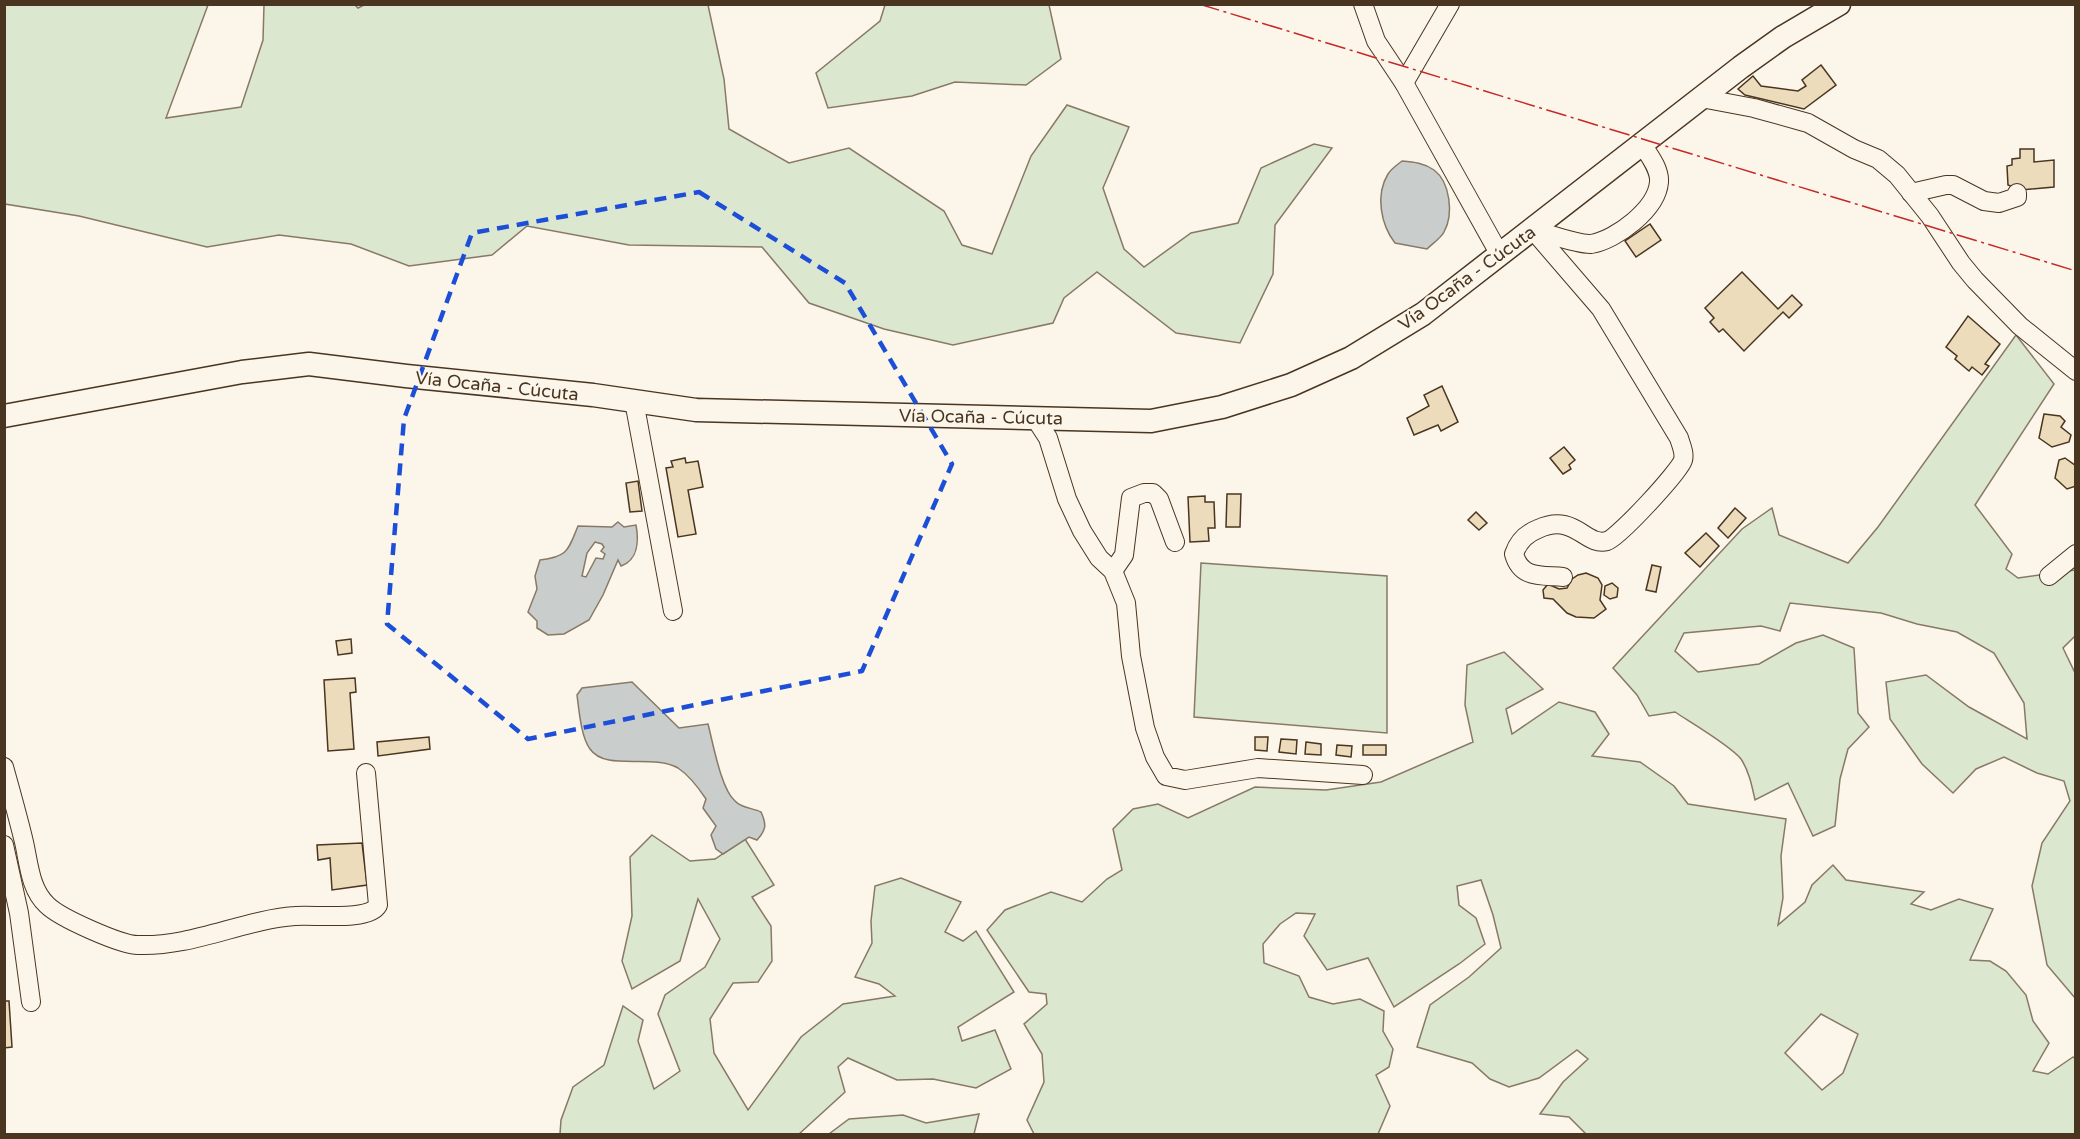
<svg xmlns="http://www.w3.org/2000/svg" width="2080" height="1139" viewBox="0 0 2080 1139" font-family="'Varela Round',sans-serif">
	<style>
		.green { fill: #dce7d0; stroke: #887966; stroke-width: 1.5; fill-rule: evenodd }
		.water { fill: #c9cecd; stroke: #887966; stroke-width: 1.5; fill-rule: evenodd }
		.building { fill: #ecdcbc; stroke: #4a3520; stroke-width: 1.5 }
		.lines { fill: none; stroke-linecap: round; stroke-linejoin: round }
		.minor-casing { stroke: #4a3520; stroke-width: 20 }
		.major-casing { stroke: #4a3520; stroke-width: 25 }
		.minor { stroke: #fbf6e9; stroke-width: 18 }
		.major { stroke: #fbf6e9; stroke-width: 22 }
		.power { stroke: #c62828; stroke-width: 1.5; stroke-dasharray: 21 4.5 3 4.5; stroke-linecap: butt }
		.marked { fill: none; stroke: #1d4ed8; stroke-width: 4.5; stroke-dasharray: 12 8; stroke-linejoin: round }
		.labels { text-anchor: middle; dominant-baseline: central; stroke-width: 4.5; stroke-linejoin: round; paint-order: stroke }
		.street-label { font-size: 18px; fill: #4a3520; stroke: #fbf6e9 }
	</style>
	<rect width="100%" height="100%" fill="#fbf6e9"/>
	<g class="green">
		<polygon points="354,4 358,8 366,4 708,5 724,79 729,129 789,163 849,148 944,211 962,245 992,254 1031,156 1067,105 1129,127 1103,188 1124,249 1144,267 1191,233 1238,223 1261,168 1314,144 1332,148 1275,225 1273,274 1240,343 1176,333 1097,272 1064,298 1053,323 953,345 884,329 809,303 762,247 629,245 527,226 492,255 409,266 351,244 279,235 207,247 79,216 5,204 5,5 208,5 166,118 241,107 263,40 264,5"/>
		<polygon points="885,5 1049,5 1061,59 1026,85 955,82 912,96 828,108 816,73 880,21"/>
		<path d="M2016 335 2054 384 1975 505 2012 554 2006 569 2018 578 2075 570V636L2063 648 2076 675 2075 998 2047 965 2032 886 2042 843 2070 801 2064 781 2037 773 2004 757 1976 769 1953 793 1922 764 1890 719 1886 682 1926 675 1969 707 2027 739 2024 703 1994 653 1957 632 1917 624 1881 613 1790 603 1780 631 1761 626 1684 633 1675 651 1698 672 1759 664 1796 643 1823 635 1854 648 1858 713 1869 727 1848 749 1840 779 1835 826 1813 836 1788 783 1755 800C1752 786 1749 771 1741 759 1731 746 1690 722 1675 712L1649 716 1637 695 1613 668 1742 529 1772 508 1779 535 1848 563 1878 527Z"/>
		<polygon points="1201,563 1387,576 1387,733 1194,717"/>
		<path d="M1504 652 1543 689 1506 709 1512 734 1559 702 1595 712 1609 734 1592 756 1640 762 1674 786 1688 804 1786 819 1781 856 1783 898 1778 925 1805 902 1812 885 1833 865 1846 880 1924 892 1911 904 1931 910 1959 899 1993 909 1970 960 1990 961 2006 971 2026 995 2033 1021 2049 1043 2033 1071 2048 1074 2073 1057 2075 1058V1134H1586L1569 1117 1540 1114 1563 1082 1588 1059 1577 1050 1539 1078 1509 1087 1490 1079 1472 1063 1417 1047 1430 1005 1469 977 1501 948 1493 915 1481 880 1457 886 1459 905 1476 918 1485 944 1459 964 1394 1007 1368 958 1327 970 1304 936 1315 914 1296 913 1280 924 1263 944 1264 963 1299 976 1309 997 1333 1004 1360 999 1384 1011 1383 1031 1393 1049 1389 1067 1376 1075 1390 1106 1378 1134H1034L1027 1120 1044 1082 1042 1054 1024 1024 1047 1004 1046 994 1029 992 987 930 1005 910 1051 892 1082 902 1107 879 1122 870 1113 829 1133 809 1158 804 1188 818 1255 787 1326 790 1381 782 1473 742 1465 705 1467 665ZM1821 1014 1858 1034 1843 1073 1822 1090 1785 1053Z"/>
		<polygon points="652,835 690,861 715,859 745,839 774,885 752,897 771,926 772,961 758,982 733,983 710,1019 714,1053 748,1110 801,1037 843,1004 895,996 879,984 855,977 872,943 871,921 875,886 901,878 961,902 945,932 963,941 976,931 1014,992 958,1027 962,1041 995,1030 1011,1069 976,1088 933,1079 897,1080 848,1058 838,1067 845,1092 799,1134 560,1134 561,1120 573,1087 604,1065 623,1006 643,1020 638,1041 654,1089 680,1071 658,1014 665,995 705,967 720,939 698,899 680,961 632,989 622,961 632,916 630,857"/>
		<polygon points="979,1114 974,1134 829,1134 849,1119 903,1115 926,1123"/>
	</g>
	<g class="water">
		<path d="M1402 161C1414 162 1424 163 1434 170 1450 182 1454 214 1444 232 1441 238 1432 244 1427 249L1395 243C1381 225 1375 195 1388 174 1391 169 1397 165 1402 161Z"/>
		<path d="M618 522 624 527 636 525C639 541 638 560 621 566L618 560 603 595 589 620 564 634 548 635 537 628V621L528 612 537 589 535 576 540 560C568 557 568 550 578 526L612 527ZM595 542 602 544 604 547 601 551 605 554 603 559 596 558 586 577 582 576 587 553Z"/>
		<path d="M632 682 679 728 708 724C713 743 721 789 735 801 741 808 753 808 761 812 767 825 766 830 757 840L749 837 723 854 716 849 711 835 716 826 703 808 706 799C698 787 690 776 678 768 652 753 606 772 590 749 581 737 579 710 577 695L582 688Z"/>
	</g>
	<g class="building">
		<polygon points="1821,65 1836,85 1804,109 1745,95 1738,89 1753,76 1761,86 1798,91 1806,86 1802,80"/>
		<polygon points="2020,149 2034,149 2034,162 2054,160 2054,187 2021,190 2008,185 2007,166 2012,165 2012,159 2020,158"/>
		<polygon points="1650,224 1661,240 1636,257 1625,241"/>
		<polygon points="1742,272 1778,309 1792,295 1802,305 1789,318 1783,312 1744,351 1723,329 1719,332 1710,322 1714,318 1705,308"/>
		<polygon points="1968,316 2000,344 1985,364 1989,366 1982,375 1972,367 1969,371 1955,359 1957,356 1946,347"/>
		<polygon points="1442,386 1458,422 1441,431 1438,425 1414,435 1407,418 1429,406 1424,395"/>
		<polygon points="2044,414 2060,416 2065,421 2061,427 2071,435 2069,442 2052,447 2039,438"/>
		<polygon points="1564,447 1575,460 1569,465 1571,469 1563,474 1550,458"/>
		<polygon points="685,458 686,463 698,461 703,487 688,490 696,534 678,537 666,468 673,467 671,461"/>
		<polygon points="2065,458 2076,466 2076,486 2067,489 2055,478 2059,460"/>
		<polygon points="638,481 642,511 630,512 626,483"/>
		<polygon points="1227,494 1241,494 1240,527 1226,527"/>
		<polygon points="1205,496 1205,502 1214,502 1215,528 1208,528 1209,541 1190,542 1188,497"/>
		<polygon points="1735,508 1746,518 1728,538 1718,528"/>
		<polygon points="1476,512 1487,523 1479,530 1468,520"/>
		<polygon points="1706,533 1719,546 1700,567 1685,553"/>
		<polygon points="1652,565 1661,567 1656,592 1646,590"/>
		<polygon points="1586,573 1598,578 1602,585 1600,600 1606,609 1594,618 1576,617 1567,613 1553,599 1544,598 1543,590 1548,584 1559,589 1567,588 1572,579 1578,575"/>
		<polygon points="1612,583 1618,588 1617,597 1610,599 1604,595 1605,586"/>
		<polygon points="351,639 352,653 338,655 336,641"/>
		<polygon points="355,678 356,692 350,693 354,749 328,751 324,680"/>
		<polygon points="429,737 430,749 378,756 377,742"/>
		<polygon points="1255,737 1268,737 1267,751 1255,750"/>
		<polygon points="1281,739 1297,740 1296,754 1279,752"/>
		<polygon points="1306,742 1321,744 1321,755 1305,754"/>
		<polygon points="1337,745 1352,746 1351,757 1336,755"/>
		<rect x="1363" y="745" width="23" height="10"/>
		<polygon points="362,843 367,885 332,890 330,858 318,860 317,845"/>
		<polygon points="4,1001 9,1001 12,1047 4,1048"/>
	</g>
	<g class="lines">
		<defs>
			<g id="minor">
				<polyline points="1363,4 1376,41 1404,83 1500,255"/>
				<polyline points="1404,83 1450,4"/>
				<polyline points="1701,98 1754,108 1808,123 1854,149 1878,159 1897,175 1930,216 1961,263 1975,280 2020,326 2076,371"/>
				<polyline points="1911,193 1946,185 1953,185 1984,201 1999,203 2017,197 2017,193"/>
				<path d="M1533 230 1601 309 1679 438C1681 445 1685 453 1683 460 1680 471 1618 538 1607 541 1585 547 1575 512 1538 529 1525 534 1518 542 1514 554 1521 579 1541 575 1563 577"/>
				<path d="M1533 230C1546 233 1579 245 1591 244 1616 240 1657 209 1659 182 1660 169 1649 155 1642 144"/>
				<polyline points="634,401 673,611"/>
				<polyline points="1035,418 1048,438 1067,499 1082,531 1099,558 1113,571 1126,603 1131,656 1145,728 1155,757 1166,776 1185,780 1258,768 1363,775"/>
				<polyline points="1113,571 1124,555 1131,498 1144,493 1153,493 1159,499 1175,542"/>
				<polyline points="2049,576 2076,554"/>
				<path d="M4 767C11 792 18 817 24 842 29 864 30 889 47 905 60 918 121 945 138 945 193 947 242 920 295 916 313 914 369 922 378 905L366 773"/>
				<polyline points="4,845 19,913 31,1002"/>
			</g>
			<polyline id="major" points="4,416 242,372 309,364 406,376 593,395 696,410 1151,421 1222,407 1291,385 1351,358 1423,314 1741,67 1783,37 1839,4"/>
		</defs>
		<use href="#minor" class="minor-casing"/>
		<use href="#major" class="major-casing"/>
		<use href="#minor" class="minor"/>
		<use href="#major" class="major"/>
		<polyline class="power" points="1199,4 2076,271"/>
	</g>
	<path class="marked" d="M699 192 845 283 952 464 862 671 528 739 387 624 404 419 472 233Z"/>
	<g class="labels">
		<g class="street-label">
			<text transform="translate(1467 278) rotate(-36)">Vía Ocaña - Cúcuta</text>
			<text transform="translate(497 386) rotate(6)">Vía Ocaña - Cúcuta</text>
			<text transform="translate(981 417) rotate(1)">Vía Ocaña - Cúcuta</text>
		</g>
	</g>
	<rect width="2080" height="1139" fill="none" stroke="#4a3520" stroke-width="12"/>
</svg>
